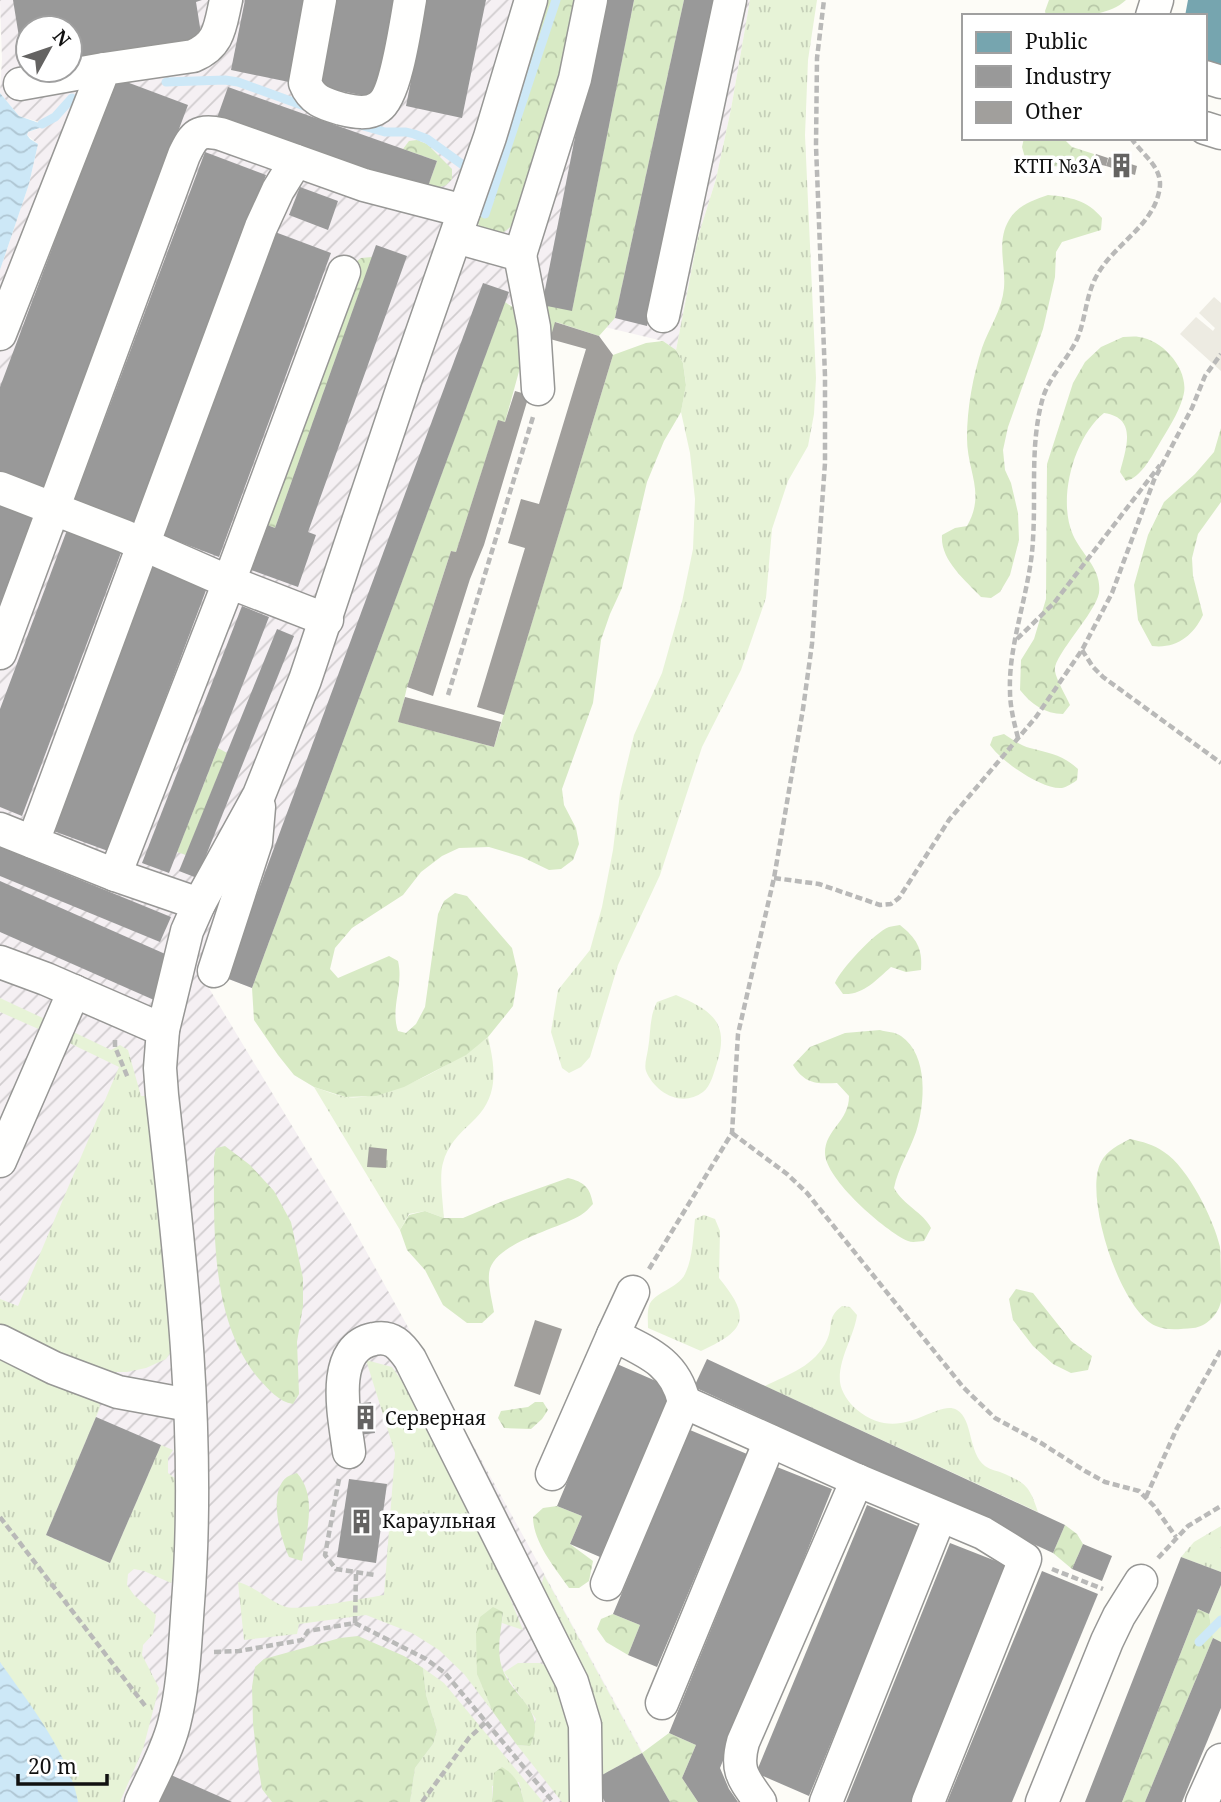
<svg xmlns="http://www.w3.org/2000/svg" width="1221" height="1802" viewBox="0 0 1221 1802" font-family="'Noto Serif',serif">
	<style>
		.industrial { fill: url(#industrial-furrows); fill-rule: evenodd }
		.grass { fill: url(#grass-tufts) }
		.forest { fill: url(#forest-crowns) }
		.plaza { fill: #edebe2 }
		.water { fill: url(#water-waves) }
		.public { fill: #76a5af }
		.industry { fill: #999 }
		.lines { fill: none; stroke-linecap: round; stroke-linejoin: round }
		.stream { stroke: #cde8f7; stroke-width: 9 }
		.building { fill: #a19f9c }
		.minor-casing { stroke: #979795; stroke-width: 35 }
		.path { stroke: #b9b9b8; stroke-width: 4.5; stroke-dasharray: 7 3.5; stroke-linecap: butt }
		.minor { stroke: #fffffe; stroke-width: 32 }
		.labels { text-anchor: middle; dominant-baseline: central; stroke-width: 7; stroke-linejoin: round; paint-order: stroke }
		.poi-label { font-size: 19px; fill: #111; stroke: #fff; text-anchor: start }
	</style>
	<defs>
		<pattern id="industrial-furrows" width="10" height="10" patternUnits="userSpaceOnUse" patternTransform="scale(1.75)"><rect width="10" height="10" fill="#f5f0f3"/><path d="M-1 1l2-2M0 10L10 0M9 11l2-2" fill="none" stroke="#d1cdcf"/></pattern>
		<pattern id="grass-tufts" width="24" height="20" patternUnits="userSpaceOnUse" patternTransform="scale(1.75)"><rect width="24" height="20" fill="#e7f3d7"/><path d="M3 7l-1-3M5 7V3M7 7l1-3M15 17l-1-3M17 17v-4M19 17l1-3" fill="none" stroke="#c5cfb8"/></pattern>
		<pattern id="forest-crowns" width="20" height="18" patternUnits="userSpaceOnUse" patternTransform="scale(1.75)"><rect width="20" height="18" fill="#d8eac5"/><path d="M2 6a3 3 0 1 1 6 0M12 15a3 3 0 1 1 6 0" fill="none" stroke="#b8c8a8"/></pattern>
		<pattern id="water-waves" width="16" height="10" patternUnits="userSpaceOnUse" patternTransform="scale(1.75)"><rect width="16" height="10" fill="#cde8f7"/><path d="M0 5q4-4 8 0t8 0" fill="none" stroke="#afc6d3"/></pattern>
	</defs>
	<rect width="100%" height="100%" fill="#fdfcf7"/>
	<path class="industrial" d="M0 0H750L731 109 716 179 698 237 676 350 663 341 505 303 252 988 226 978 201 975 350 1222 670 1802H78L76 1793 32 1708 0 1662V270L29 184 38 144 27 135 28 132 38 129 39 122 19 116 0 93 2 59ZM28 28H70V70H28Z"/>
	<g class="grass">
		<polygon points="750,0 817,0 808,60 805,135 816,378 814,414 808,446 788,481 772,529 766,598 741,670 702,747 660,875 618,965 590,1057 581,1067 569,1073 562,1068 551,1032 558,990 590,950 602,907 613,850 620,793 634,735 662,673 682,602 693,549 695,499 690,453 681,412 686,384 683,363 676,350 698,237 716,179 731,109"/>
		<path d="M676 995C711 1010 730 1022 717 1063 714 1072 711 1086 703 1092 682 1108 655 1093 646 1071 644 1065 647 1056 648 1049 651 1033 649 1017 657 1002Z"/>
		<polygon points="0,998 47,1020 43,1031 0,1012"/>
		<polygon points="65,1028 111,1050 120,1045 128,1050 141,1096 152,1096 172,1350 166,1359 146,1368 127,1372 103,1372 0,1334 0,1299 18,1306 119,1067 61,1039"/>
		<path d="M488 1037C496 1071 499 1098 471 1123 459 1134 447 1146 443 1163 439 1176 443 1202 444 1218L425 1211 409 1214 400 1230 314 1087C324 1090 335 1095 345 1097 389 1102 455 1063 488 1037Z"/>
		<path d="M704 1215 715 1219 720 1231 719 1278C751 1317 747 1330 701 1351L648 1328C648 1321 647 1312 649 1306 653 1292 678 1289 685 1274 693 1258 693 1237 695 1219Z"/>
		<path d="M842 1306 850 1307 857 1315C854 1337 838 1359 840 1382 841 1392 849 1403 856 1409 901 1447 936 1398 957 1410 973 1419 968 1453 985 1466 989 1469 996 1471 1000 1472 1026 1483 1029 1485 1038 1512L765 1386C789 1374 815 1366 827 1340 834 1325 826 1318 842 1306Z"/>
		<polygon points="0,1352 98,1398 100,1407 96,1417 46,1535 110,1563 161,1445 173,1450 168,1458 168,1473 176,1479 176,1570 171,1583 144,1571 134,1569 128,1574 127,1585 134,1595 156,1615 153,1634 143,1645 142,1655 159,1688 143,1749 120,1802 78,1802 68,1771 55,1745 0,1662"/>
		<path d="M366 1360 392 1367 425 1414 483 1532 523 1630 502 1623 503 1612 477 1673 493 1712 464 1674 439 1650 412 1633 366 1615 299 1624 297 1634 244 1640 238 1582C256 1587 268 1601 286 1607 298 1611 367 1598 384 1595L395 1453Z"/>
		<polygon points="1221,1526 1221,1572 1181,1557 1194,1542"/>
		<polygon points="544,1575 642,1753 593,1780 540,1591"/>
		<polygon points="1221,1585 1221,1642 1213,1638 1209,1614"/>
		<polygon points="518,1663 540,1663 550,1668 571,1718 572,1794 568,1802 562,1802 517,1745 530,1746 536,1719 504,1672"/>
		<polygon points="423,1668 444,1683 543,1802 524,1802 519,1782 492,1786 492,1802 410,1802 415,1768 433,1744 437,1730 426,1695"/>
	</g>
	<g class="forest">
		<path d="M544 0H580L562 75 518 218C504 235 499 239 479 227L477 218Z"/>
		<polygon points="634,0 684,0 615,318 599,336 556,322 550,339 542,305 572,310"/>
		<path d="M1049 0H1126C1107 18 1072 16 1046 16L1045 11Z"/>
		<polygon points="1024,138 1063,138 1072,147 1094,154 1092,164 1071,167 1027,165 1022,147"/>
		<polygon points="417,140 427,144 452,169 452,179 446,185 426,192 437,161 403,149 409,141"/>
		<path d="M1048 195C1070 197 1087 200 1102 218L1101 230 1062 242 1056 252 1055 277 1043 329 1008 427 1003 450 1005 470 1011 483 1018 513 1019 540 1010 575 1000 592 991 598 981 597C965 580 940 560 942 535L955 528 967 526C986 493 967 472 967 438 967 408 973 376 982 348 989 328 1002 310 1004 288 1006 265 996 242 1009 220 1017 206 1033 200 1048 195Z"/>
		<polygon points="372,257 275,528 262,523 352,265 361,258"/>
		<path d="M505 302 521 313 526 346 505 422 498 421 456 552 451 551 407 687 399 722 494 747 613 355 646 343 663 341 676 350 683 363 686 385 681 412 664 441 647 482 622 588 610 614 601 640 593 703 562 789 564 805 576 828 579 844 573 860 561 869 549 870 522 857 489 847 459 848 442 856 421 872 403 895 352 928 335 948 330 969 338 978 389 956 398 961C404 986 390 1007 398 1031L406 1033 416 1024 425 1007 438 914 444 901 455 893 467 896 512 948 518 974 513 1006 488 1037 466 1055 404 1087 376 1096 345 1097 314 1087 294 1075 278 1055 254 1020 252 988Z"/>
		<path d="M1123 337C1128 337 1134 336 1139 337 1164 340 1191 372 1183 397 1178 415 1167 430 1158 446 1150 459 1141 477 1126 481L1120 472C1126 448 1138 418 1104 413 1074 437 1057 499 1073 535 1082 555 1102 569 1099 593 1095 614 1052 657 1055 671 1056 679 1066 696 1070 705L1063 714C1045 714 1031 704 1020 690L1021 660 1034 639 1046 599 1047 464 1073 383 1085 362 1101 347Z"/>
		<path d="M1221 428V502L1198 534 1192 558 1193 576 1203 615C1193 636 1176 649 1152 646L1138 620 1134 585 1148 535 1164 502 1195 474 1214 452Z"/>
		<path d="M1004 734C1012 739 1021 746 1030 748 1049 753 1063 755 1078 769L1077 780C1073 783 1067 787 1062 788 1042 790 1001 761 990 745L993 737Z"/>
		<polygon points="218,748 227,753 186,855 177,852"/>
		<path d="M900 925C916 938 923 948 921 970L906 972 891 967C876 980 864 995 843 994L835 983C840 970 875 932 889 927 892 926 896 926 900 925Z"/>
		<path d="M880 1030C886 1032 896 1032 901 1036 929 1055 925 1105 916 1132 909 1152 898 1168 894 1188 904 1206 923 1212 931 1228L924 1241C919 1241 913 1243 908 1241 885 1231 825 1179 825 1153 825 1129 849 1122 849 1096L837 1083C816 1084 805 1084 793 1065L810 1047 845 1033Z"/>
		<path d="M1130 1139C1143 1142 1153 1144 1164 1152 1188 1167 1214 1220 1220 1247 1221 1262 1221 1286 1221 1301 1219 1314 1206 1327 1193 1328 1180 1329 1167 1331 1156 1326 1120 1311 1083 1195 1101 1162 1106 1151 1120 1144 1130 1139Z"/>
		<path d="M225 1146 250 1165 274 1191 291 1222 303 1278V1306L297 1342 299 1394 293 1404C279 1402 268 1389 259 1379 210 1321 214 1229 214 1157L216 1148Z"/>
		<path d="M568 1178C584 1182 590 1187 593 1204 589 1208 586 1212 581 1215 559 1229 491 1243 489 1274 488 1286 492 1300 494 1312L482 1323H467L443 1305 425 1270 407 1250 400 1230 409 1215 425 1211 444 1218H463L503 1201Z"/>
		<polygon points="1016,1289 1033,1293 1071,1341 1092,1356 1088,1370 1071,1373 1053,1364 1033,1346 1013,1320 1009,1299"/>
		<polygon points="535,1402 543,1402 548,1410 542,1419 531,1429 504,1428 498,1418 501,1411 528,1407"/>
		<path d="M297 1473C318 1497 306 1532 302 1561L289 1557C281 1539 267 1492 287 1477 290 1475 294 1474 297 1473Z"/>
		<path d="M557 1506 582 1516 570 1544 593 1561 589 1581 579 1588H569C555 1568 533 1542 533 1517L543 1508Z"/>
		<polygon points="1065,1525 1077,1534 1083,1544 1072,1569 1053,1553"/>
		<path d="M493 1607 503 1612C501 1633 495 1653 504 1673 517 1700 547 1712 530 1746L517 1745 493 1712 477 1674 476 1634 480 1617Z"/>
		<polygon points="1198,1609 1209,1614 1213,1638 1145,1802 1122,1802"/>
		<polygon points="613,1614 640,1625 628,1655 606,1642 597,1629 601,1619"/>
		<polygon points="358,1636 404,1656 423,1668 426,1695 437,1730 433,1744 415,1768 410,1802 272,1802 262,1789 258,1765 253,1724 252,1687 255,1667 264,1659 340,1638"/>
		<polygon points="669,1733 696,1745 682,1778 698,1802 670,1802 642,1753"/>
		<path d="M502 1767C517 1776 520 1786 524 1802H492L494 1773Z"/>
	</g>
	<polygon class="plaza" points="1214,297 1221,303 1221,371 1180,334 1196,317 1213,331 1215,328 1199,313"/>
	<g class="water">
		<polygon points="0,93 19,116 42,124 42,127 28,132 27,135 30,139 38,144 29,184 0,270"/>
		<path d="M0 1662C28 1702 69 1753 78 1802H0Z"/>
	</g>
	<polygon class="public" points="1188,0 1221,0 1221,67 1205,62 1205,16 1185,16"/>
	<g class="industry">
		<polygon points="13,0 202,0 196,2 202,40 70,61 70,28 28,28 28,68 24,68"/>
		<polygon points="245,0 306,0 289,82 231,70"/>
		<polygon points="334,0 395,0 375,98 317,86"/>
		<polygon points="427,0 486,0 462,118 406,106"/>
		<polygon points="602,0 634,0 572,311 542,305"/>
		<polygon points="684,0 718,0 647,326 615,318"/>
		<polygon points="116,78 188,105 43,491 0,474 0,387"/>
		<polygon points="228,87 437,161 426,192 217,118"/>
		<polygon points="205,152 266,175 134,524 74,501"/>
		<polygon points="300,187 338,201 328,230 289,215"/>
		<polygon points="275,232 331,253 219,557 164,536"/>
		<polygon points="376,245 407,256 308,532 316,535 298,587 246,568 262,523 275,528"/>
		<polygon points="483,283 509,292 252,988 226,978"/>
		<polygon points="0,505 33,518 0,604"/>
		<polygon points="67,530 122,550 22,816 0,807 0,709"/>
		<polygon points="148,563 208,585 108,851 48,829"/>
		<polygon points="242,606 269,617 169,873 142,863"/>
		<polygon points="277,629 294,636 197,878 179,871"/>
		<polygon points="0,847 171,917 160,942 0,876"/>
		<polygon points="0,881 172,957 154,1000 0,932"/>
		<polygon points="707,1359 1065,1525 1053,1553 694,1387"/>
		<polygon points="617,1364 672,1388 600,1557 570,1544 582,1516 557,1506"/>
		<polygon points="371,1402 375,1433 359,1435 356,1404"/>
		<polygon points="96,1417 161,1445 110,1563 46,1535"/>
		<polygon points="690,1430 747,1454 657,1667 628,1655 640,1625 613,1614"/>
		<polygon points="777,1467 832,1489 720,1768 729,1789 738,1802 698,1802 682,1778 696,1745 669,1733"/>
		<polygon points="349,1479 387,1484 376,1563 337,1557"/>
		<polygon points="867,1505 920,1527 809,1796 756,1773"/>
		<polygon points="950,1543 1006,1565 911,1802 846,1802"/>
		<polygon points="1083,1544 1112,1556 1102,1581 1072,1569"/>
		<polygon points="1181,1557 1221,1572 1221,1585 1209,1614 1198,1609 1122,1802 1085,1802"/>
		<polygon points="1042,1571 1098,1594 1012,1802 947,1802"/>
		<polygon points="1213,1638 1221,1642 1221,1708 1182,1802 1145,1802"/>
		<polygon points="642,1753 670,1802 605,1802 593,1780"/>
		<polygon points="171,1775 232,1802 159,1802"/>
	</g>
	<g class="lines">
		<g class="stream">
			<polyline points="166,82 225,80 238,82 310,108"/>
			<polyline points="42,124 55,117 72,98"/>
			<polyline points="360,125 385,132 406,132 414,134 427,139 463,165"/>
			<polyline points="485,214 556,0"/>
			<polyline points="1199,1642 1221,1620"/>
		</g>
	</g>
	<g class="building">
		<polygon points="1096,154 1108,158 1106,166 1093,163"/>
		<polygon points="1109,157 1137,166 1135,175 1106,166"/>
		<polygon points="555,322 599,336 613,355 504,715 477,707 525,548 508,543 521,499 539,504 586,349 550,339"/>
		<polygon points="515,391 529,395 484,545 470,579 433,696 407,687 451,551 456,552 498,420 505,422"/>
		<polygon points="405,697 501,722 494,747 398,722"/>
		<polygon points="369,1147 387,1149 386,1168 367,1167"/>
		<polygon points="535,1320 562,1329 540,1395 514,1386"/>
	</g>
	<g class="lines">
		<defs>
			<g id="minor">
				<path d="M320 0 305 83C312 101 325 104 342 109 354 112 368 115 379 107 396 96 406 22 410 0"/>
				<polyline points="1152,16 1157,0"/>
				<polyline points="1205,77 1221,82"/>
				<polyline points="20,84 104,69"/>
				<polyline points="1205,128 1221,133"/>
				<polyline points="456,237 520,255 534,327 538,389"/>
				<polyline points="520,255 575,79 591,0"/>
				<polyline points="663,316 730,0"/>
				<path d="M0 334 104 69 193 56C220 45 220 26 226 0"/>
				<polyline points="0,488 124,536 229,582 344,272"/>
				<path d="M0 653 184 155C194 134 199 129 221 134L364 185 464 211"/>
				<polyline points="0,829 115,875"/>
				<polyline points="33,842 261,227 278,190 296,161"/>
				<polyline points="199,904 115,875 229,582 327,620"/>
				<polyline points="0,962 46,979 163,1030"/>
				<polyline points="214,971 256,842 259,807"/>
				<polyline points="0,1161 74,991"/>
				<polyline points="613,1335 633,1292"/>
				<polyline points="0,1341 54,1368 118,1392 189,1405"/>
				<path d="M349 1452C345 1419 328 1348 374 1339 392 1335 401 1346 410 1359L572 1682 585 1725 586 1802"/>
				<path d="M552 1474 613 1335C647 1352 675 1362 684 1402"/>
				<polyline points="607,1584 684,1402 857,1480 983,1533 1025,1559 928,1802"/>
				<polyline points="662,1703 770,1441"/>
				<path d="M141 1802C153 1776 167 1751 174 1724 184 1685 185 1643 188 1603 201 1434 181 1263 162 1095L160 1068 163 1030 187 931 199 904 259 795 305 680 404 384 490 137 531 0"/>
				<path d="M760 1802C744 1779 735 1771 743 1742L857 1480"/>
				<polyline points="826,1802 940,1516"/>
				<polyline points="1042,1802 1107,1641 1119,1616 1141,1581"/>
				<polyline points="1202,1802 1221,1760"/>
			</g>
		</defs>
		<use href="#minor" class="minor-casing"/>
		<g class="path">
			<polyline points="1017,639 1054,603 1160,465"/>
			<polyline points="1082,650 1093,667 1103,677 1221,763"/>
			<polyline points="448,695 533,417"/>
			<path d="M1018 738C1014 722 1010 707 1010 691 1008 643 1031 589 1033 539 1036 493 1030 446 1042 401 1048 377 1068 360 1078 337 1085 319 1086 299 1094 281 1110 246 1151 229 1159 192 1165 168 1143 156 1131 138"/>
			<polyline points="774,878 819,884 880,905 891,904 899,898 949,820 1036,717 1082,650 1112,593 1154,480 1192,408 1205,376 1221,354"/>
			<polyline points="115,1040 115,1047 128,1078"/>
			<polyline points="732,1133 787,1174 807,1193 963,1387 995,1418 1041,1443 1085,1471 1105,1482 1139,1491 1154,1506 1176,1537"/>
			<polyline points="649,1269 732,1133 738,1034 774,878 803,709 812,644 825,463 825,376 816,146 817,58 824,0"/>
			<polyline points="339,1479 325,1555 336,1569 375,1575"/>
			<polyline points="1146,1497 1177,1428 1221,1350"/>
			<polyline points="0,1517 146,1707"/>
			<polyline points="1158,1558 1188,1526 1221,1506"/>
			<polyline points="1052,1569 1103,1589"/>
			<polyline points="355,1623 356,1573"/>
			<polyline points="214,1652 239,1651 302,1640 308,1631 355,1623 426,1659 445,1673 553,1802"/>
			<polyline points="422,1802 469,1738 486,1722"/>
		</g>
		<use href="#minor" class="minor"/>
	</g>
	<defs>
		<symbol id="building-bare" viewBox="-9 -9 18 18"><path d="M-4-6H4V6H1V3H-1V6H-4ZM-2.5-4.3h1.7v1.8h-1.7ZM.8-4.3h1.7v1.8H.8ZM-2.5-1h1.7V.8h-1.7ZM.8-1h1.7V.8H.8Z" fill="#646362" stroke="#fff" stroke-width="2.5" paint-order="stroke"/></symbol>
	</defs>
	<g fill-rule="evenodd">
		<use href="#building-bare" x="1104" y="148" width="35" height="35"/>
		<use href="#building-bare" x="348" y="1400" width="35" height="35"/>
		<use href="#building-bare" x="344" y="1504" width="35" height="35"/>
	</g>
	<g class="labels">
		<g class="poi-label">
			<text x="1102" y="166" text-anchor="end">КТП №3А</text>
			<text x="385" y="1418">Серверная</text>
			<text x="382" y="1521">Караульная</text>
		</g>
	</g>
	<rect x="962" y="14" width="245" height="126" fill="#ffffff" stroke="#a0a0a0" stroke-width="2"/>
	<rect x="976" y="32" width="35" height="21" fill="#76a5af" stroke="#a0a0a0" stroke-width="2"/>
	<text x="1025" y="49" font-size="21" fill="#111111">Public</text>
	<rect x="976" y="66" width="35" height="21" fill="#999999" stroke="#a0a0a0" stroke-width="2"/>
	<text x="1025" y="84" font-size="21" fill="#111111">Industry</text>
	<rect x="976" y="102" width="35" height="21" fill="#a19f9c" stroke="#a0a0a0" stroke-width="2"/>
	<text x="1025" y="119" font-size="21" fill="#111111">Other</text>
	<g transform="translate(49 49) rotate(50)"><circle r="33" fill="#ffffff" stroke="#a0a0a0" stroke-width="2"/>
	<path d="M0-5L12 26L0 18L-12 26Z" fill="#646362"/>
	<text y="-10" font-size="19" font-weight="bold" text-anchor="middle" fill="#111111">N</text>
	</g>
	<path d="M18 1774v10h89v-10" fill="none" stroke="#111111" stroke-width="3.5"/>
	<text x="28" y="1774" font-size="21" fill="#111111" stroke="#ffffff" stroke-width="5" paint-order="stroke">20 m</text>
</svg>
